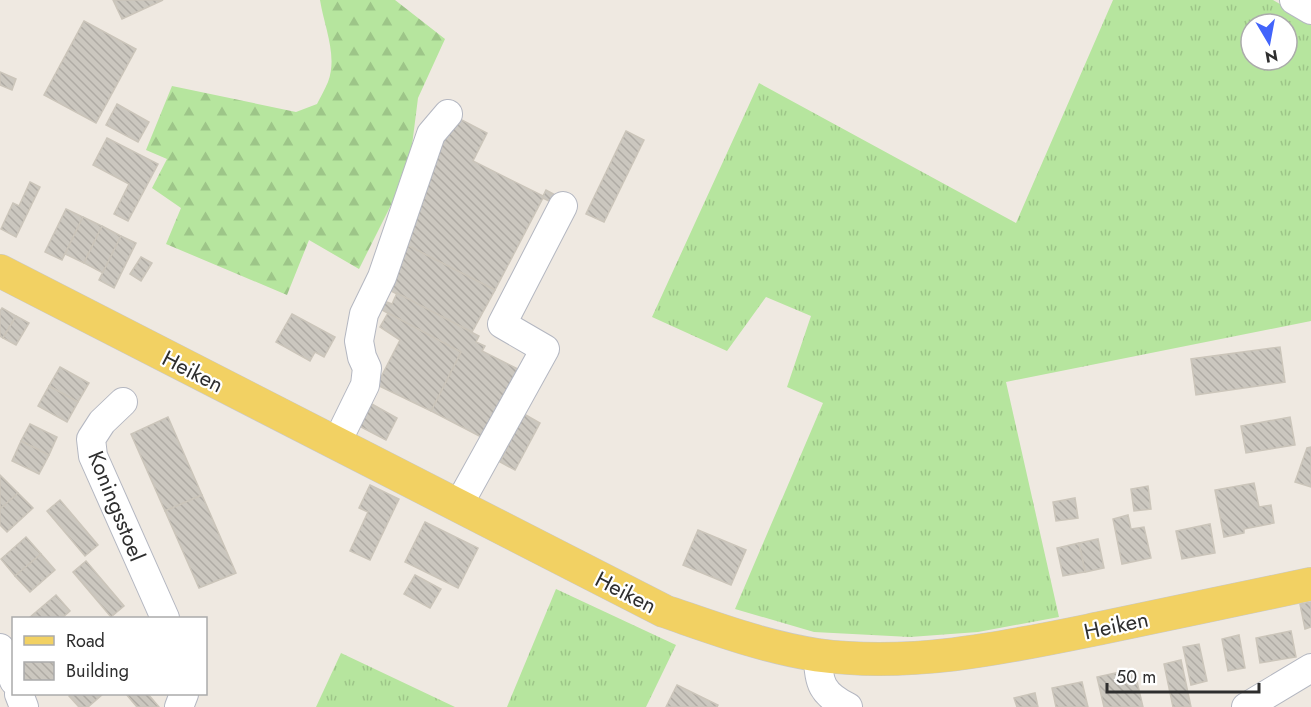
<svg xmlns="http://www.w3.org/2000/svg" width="1311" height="707" viewBox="0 0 1311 707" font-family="Jost,sans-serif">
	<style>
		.grass { fill: url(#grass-tufts); fill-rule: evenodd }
		.forest { fill: url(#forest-firs) }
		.building { fill: url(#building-back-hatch); stroke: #cbc5ba; stroke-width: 1.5 }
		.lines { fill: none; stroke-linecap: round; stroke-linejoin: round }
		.minor-casing { stroke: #b4b7c1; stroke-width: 30 }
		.major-casing { stroke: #c9c9c9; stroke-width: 34 }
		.minor { stroke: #fff; stroke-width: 28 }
		.major { stroke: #f2d163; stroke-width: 33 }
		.labels { text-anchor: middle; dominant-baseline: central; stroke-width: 4.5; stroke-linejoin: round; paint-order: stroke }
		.street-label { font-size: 22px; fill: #2e2e2e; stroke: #fff }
	</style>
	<defs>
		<pattern id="grass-tufts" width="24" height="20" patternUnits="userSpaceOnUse" patternTransform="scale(1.5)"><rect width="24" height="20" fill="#b6e59e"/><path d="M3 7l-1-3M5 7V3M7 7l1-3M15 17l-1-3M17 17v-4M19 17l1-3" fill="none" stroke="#9dc588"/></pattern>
		<pattern id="forest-firs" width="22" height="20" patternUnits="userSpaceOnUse" patternTransform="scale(1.5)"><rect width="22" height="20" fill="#b6e59e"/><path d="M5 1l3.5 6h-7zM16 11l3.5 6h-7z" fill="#9dc588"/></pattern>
		<pattern id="building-back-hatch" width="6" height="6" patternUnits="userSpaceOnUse" patternTransform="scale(1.5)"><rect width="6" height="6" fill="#cbc7bf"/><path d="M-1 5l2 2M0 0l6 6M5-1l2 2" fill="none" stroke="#afaba4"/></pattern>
	</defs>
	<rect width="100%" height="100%" fill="#efe9e1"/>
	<g class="grass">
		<path d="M1113 0H1273L1311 22V321L1006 382 1059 617 978 632 910 637 814 632 735 609 823 403 787 387 811 316 766 297 727 351 652 317 759 83 1016 223ZM1251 24H1287V60H1251Z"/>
		<polygon points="556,589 676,645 646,707 507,707"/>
		<polygon points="341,653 455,707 316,707"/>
	</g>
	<path class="forest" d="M320 0H395L445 39 418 98 409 169 359 269 309 240 287 295 166 244 181 208 152 188 167 159 146 150 172 86 296 112 317 104C321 96 325 89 328 82 338 56 324 26 320 0Z"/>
	<g class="building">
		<polygon points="113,0 163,0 122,19"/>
		<polygon points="84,21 136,49 96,123 44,95"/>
		<polygon points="0,72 16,79 12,90 0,85"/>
		<polygon points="117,104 149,122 138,142 106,125"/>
		<polygon points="454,116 487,133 473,161 543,196 546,190 561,198 557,205 543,198 495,290 407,245 428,165"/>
		<polygon points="626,131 644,140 604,222 586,214"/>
		<polygon points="107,138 158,164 128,221 114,214 129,184 93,165"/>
		<polygon points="30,182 40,187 16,237 1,229 13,203 19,206"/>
		<polygon points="66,209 83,217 62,260 45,252"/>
		<polygon points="83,217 102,226 84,263 65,254"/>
		<polygon points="102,226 121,236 103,273 84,263"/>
		<polygon points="121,236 136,243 114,288 99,280"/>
		<polygon points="407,245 495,290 472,332 385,288"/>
		<polygon points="141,257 152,263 141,281 130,274"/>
		<polygon points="397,293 479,336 476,342 485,346 482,351 520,370 485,439 431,411 461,352 380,309 384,301 392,304"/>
		<polygon points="2,308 16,316 3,338 0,336 0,311"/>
		<polygon points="388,313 461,352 431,411 377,385 400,340 380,327"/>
		<polygon points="292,314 335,337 324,357 315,352 310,361 276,342"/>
		<polygon points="16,316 29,323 16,345 3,338"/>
		<polygon points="1280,347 1285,382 1196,395 1191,359"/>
		<polygon points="60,367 89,383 78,402 49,386"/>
		<polygon points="49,386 78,402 67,422 38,406"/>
		<polygon points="370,403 397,418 386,440 359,426"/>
		<polygon points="524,414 540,423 515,470 500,462"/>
		<polygon points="168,417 202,495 165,511 131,434"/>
		<polygon points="1290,417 1295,445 1246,453 1241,426"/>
		<polygon points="30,424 57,437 49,455 21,441"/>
		<polygon points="21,441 49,455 39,474 12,461"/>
		<polygon points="1311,447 1311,487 1295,482 1307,448"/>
		<polygon points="0,475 18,493 0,509"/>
		<polygon points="1254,483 1259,507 1271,505 1274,523 1244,529 1244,533 1224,537 1215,490"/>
		<polygon points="370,485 399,499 370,560 350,551 368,512 359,508"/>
		<polygon points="1148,486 1151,509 1134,511 1131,489"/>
		<polygon points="18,493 33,508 7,532 0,525 0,509"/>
		<polygon points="202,495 236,573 199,588 165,511"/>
		<polygon points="1075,498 1078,518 1056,521 1053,502"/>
		<polygon points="60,500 98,545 85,556 47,511"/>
		<polygon points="1128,515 1131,529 1144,527 1151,558 1122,564 1113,519"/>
		<polygon points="425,522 478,548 458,588 405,562"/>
		<polygon points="1210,524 1215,553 1182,559 1176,531"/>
		<polygon points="698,530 746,550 731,585 683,565"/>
		<polygon points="26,537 41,554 15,576 1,559"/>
		<polygon points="1098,539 1104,568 1085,572 1079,543"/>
		<polygon points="1079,543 1085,572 1063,576 1057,548"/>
		<polygon points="41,554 55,570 30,592 15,576"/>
		<polygon points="86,561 124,606 111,617 73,572"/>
		<polygon points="415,575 441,589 430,608 404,594"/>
		<polygon points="56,595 70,611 62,618 29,618"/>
		<polygon points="1311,602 1311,627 1305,629 1300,604"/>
		<polygon points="1291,631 1296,657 1260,663 1256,638"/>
		<polygon points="1239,635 1245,668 1228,671 1222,639"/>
		<polygon points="1199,644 1207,681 1191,685 1183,647"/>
		<polygon points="1181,660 1191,707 1173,707 1164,664"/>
		<polygon points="1134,669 1143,707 1104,707 1097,677"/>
		<polygon points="1082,682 1088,707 1056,707 1052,688"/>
		<polygon points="677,685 718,705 717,707 666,707"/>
		<polygon points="1035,693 1038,707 1017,707 1014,698"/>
		<polygon points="71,694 103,694 88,707 79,707 69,696"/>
		<polygon points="126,694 148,694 159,707 137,707"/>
	</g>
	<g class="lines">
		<defs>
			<g id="minor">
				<polyline points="1294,0 1311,10"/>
				<polyline points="123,402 102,422 91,439 93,456 165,618"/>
				<polyline points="336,444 365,385 367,368 362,357 359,341 364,314 382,277 431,134 448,114"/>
				<polyline points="458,506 545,349 502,324 563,206"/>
				<polyline points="0,648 14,681"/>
				<path d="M818 655C818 683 822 694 848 707"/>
				<polyline points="19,694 24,707"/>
				<polyline points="179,707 184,694"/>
				<polyline points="1246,707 1311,668"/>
			</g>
			<path id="major" d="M0 271 664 611C714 628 764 647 817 655 913 668 1008 647 1101 628 1171 613 1241 599 1311 584"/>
		</defs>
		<use href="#minor" class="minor-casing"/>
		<use href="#major" class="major-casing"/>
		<use href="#minor" class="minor"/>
		<use href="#major" class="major"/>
	</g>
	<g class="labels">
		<g class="street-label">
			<text transform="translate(193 371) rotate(27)">Heiken</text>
			<text transform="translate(117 506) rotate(68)">Koningsstoel</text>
			<text transform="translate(626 592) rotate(27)">Heiken</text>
			<text transform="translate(1116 625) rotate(-12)">Heiken</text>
		</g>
	</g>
	<rect x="12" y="617" width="195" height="78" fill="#ffffff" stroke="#ababab" stroke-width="1.5"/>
	<rect x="24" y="636" width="30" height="9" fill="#f2d163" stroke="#ababab" stroke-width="1.5"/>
	<text x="66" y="647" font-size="18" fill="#2e2e2e">Road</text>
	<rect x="24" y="662" width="30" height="18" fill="url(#building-back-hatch)" stroke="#ababab" stroke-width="1.5"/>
	<text x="66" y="677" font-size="18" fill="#2e2e2e">Building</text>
	<g transform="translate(1269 42) rotate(170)"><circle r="28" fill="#ffffff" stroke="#ababab" stroke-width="1.5"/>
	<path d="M0-4.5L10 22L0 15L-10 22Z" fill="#4264fb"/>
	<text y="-9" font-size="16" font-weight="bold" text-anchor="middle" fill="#2e2e2e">N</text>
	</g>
	<path d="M1107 683v9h152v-9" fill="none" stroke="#2e2e2e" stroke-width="3"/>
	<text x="1116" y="683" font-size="18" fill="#2e2e2e" stroke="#ffffff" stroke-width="4.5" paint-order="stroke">50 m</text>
</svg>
